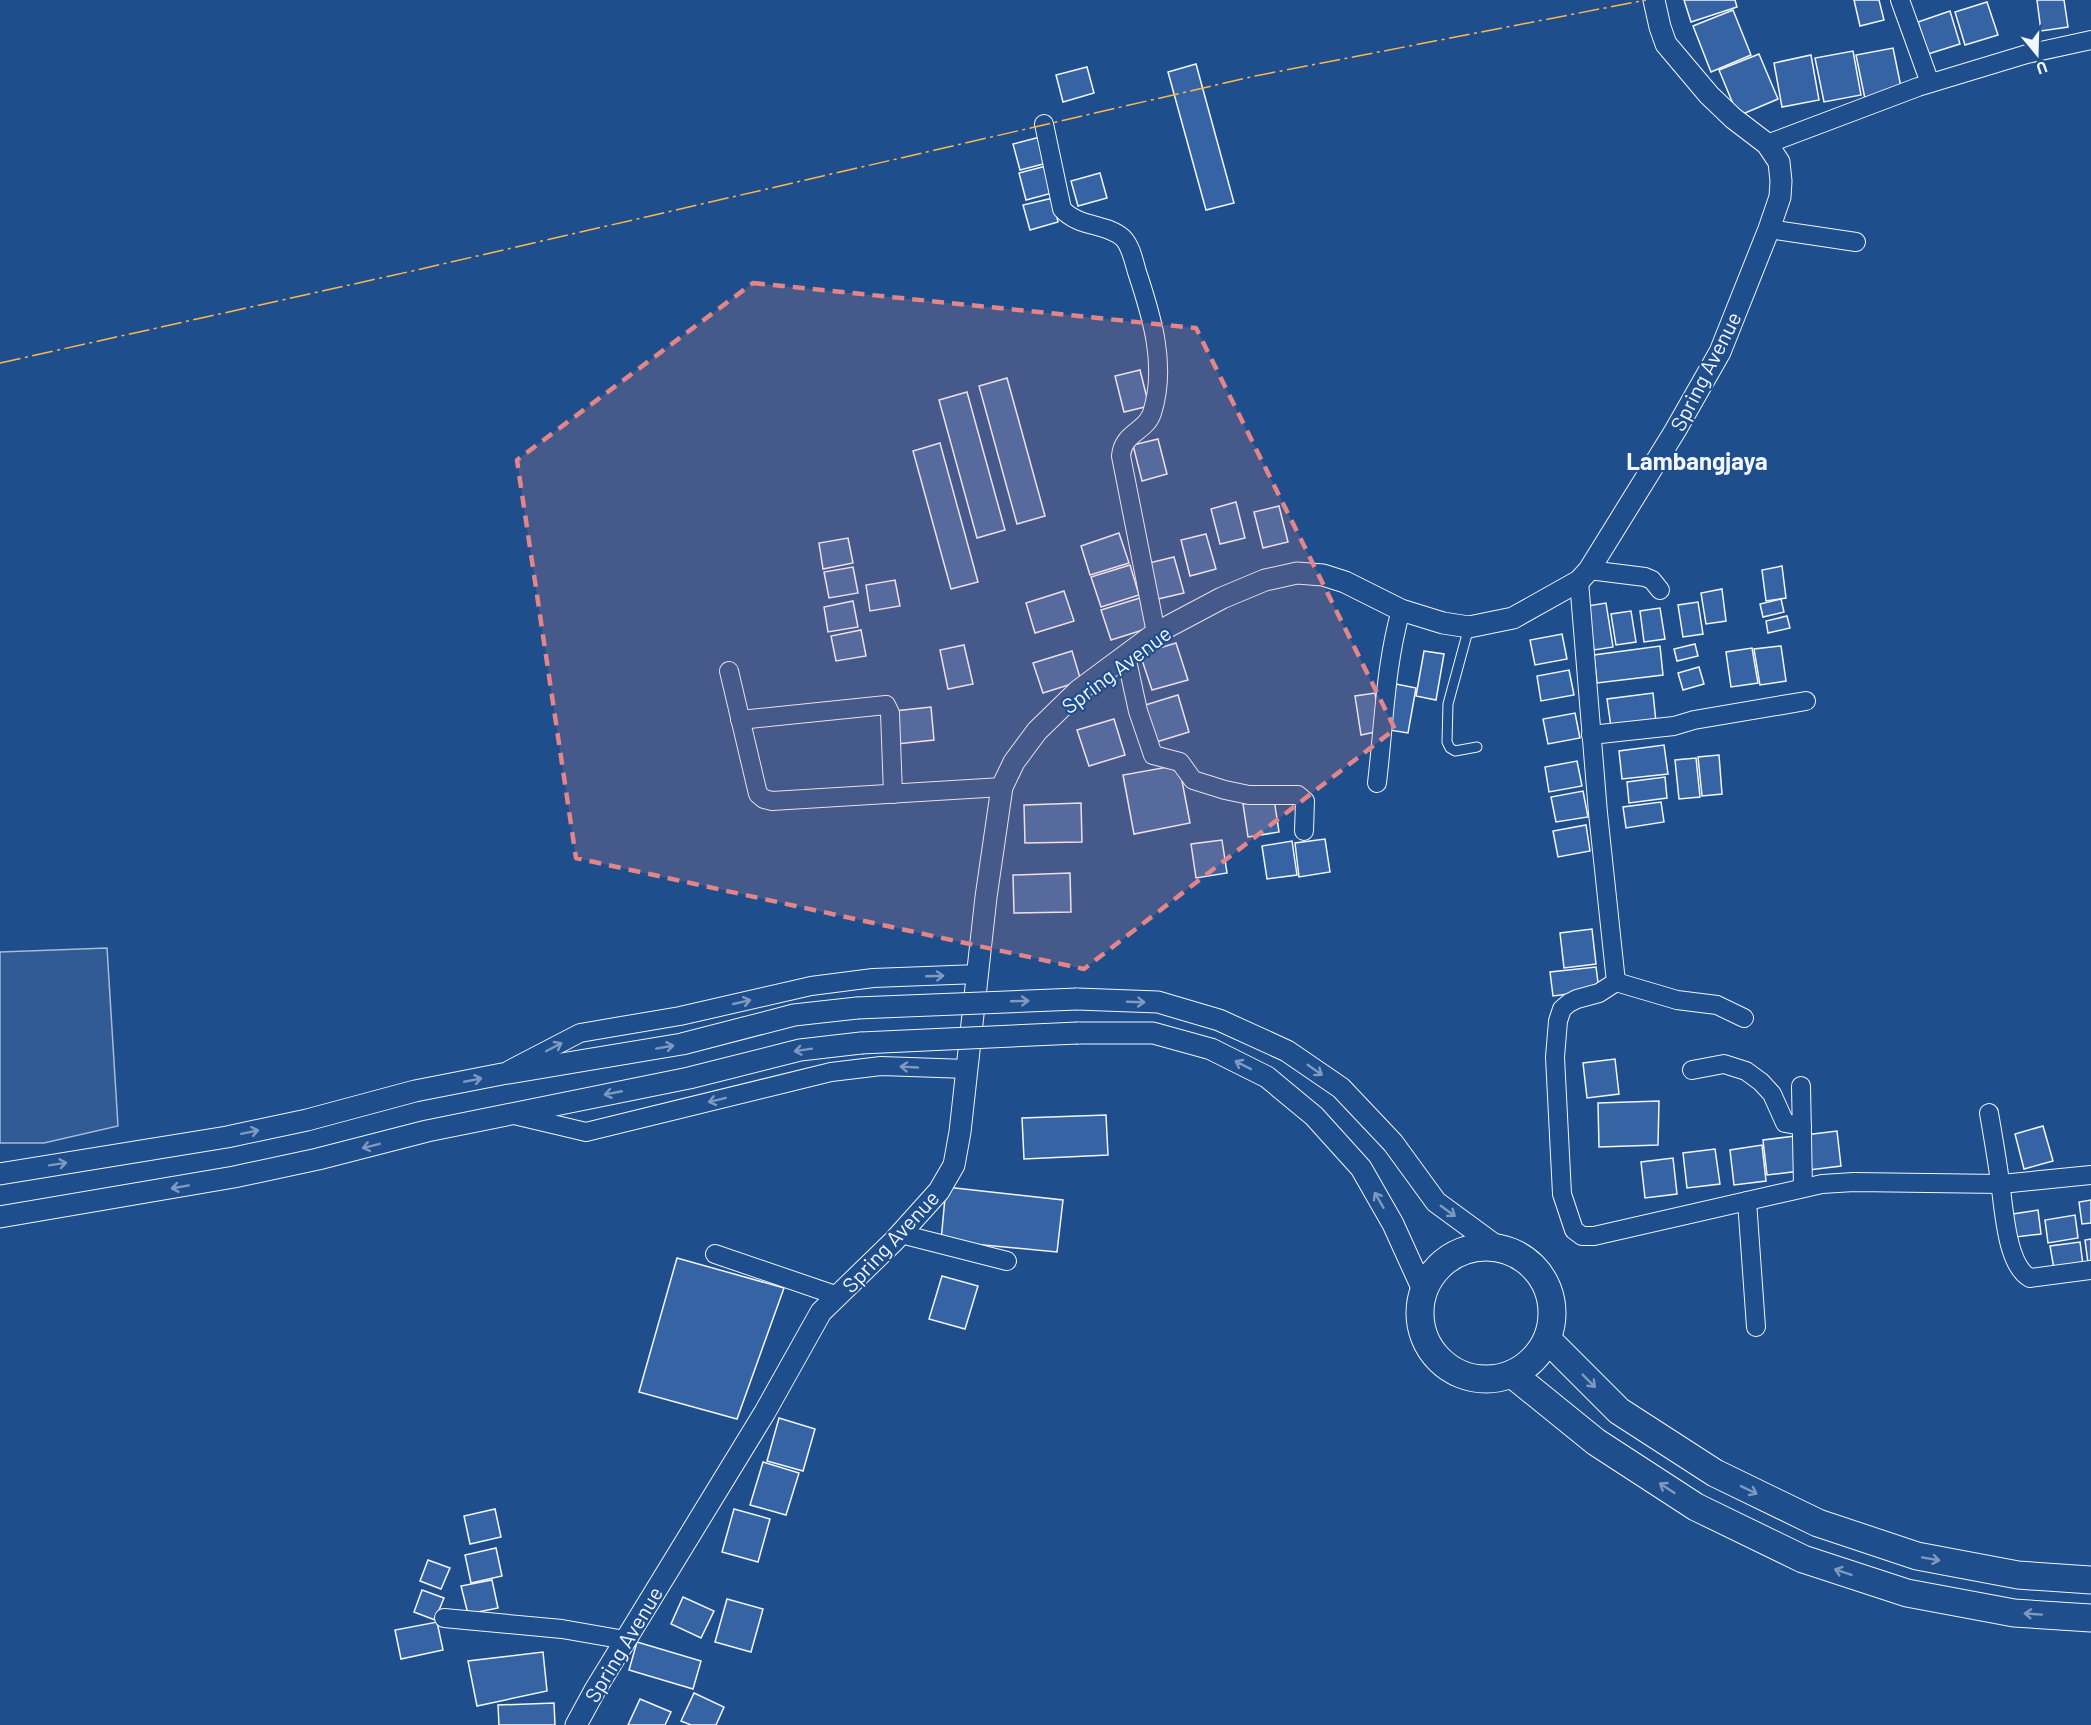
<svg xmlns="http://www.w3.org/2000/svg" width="2091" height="1725" viewBox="0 0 2091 1725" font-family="Barlow,sans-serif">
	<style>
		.built { fill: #305b95; stroke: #a8bbd7; stroke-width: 1.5 }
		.building { fill: #3563a3; stroke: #f2f6ff; stroke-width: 1.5 }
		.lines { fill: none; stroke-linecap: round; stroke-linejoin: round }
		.service-casing { stroke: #f2f6ff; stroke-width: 11 }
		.minor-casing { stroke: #f2f6ff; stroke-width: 20 }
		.tertiary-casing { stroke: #f2f6ff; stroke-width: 23 }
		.primary-casing { stroke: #f2f6ff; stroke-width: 29 }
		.service { stroke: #1f4e8c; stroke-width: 9 }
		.minor { stroke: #1f4e8c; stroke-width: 18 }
		.tertiary { stroke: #1f4e8c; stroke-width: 21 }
		.primary { stroke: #1f4e8c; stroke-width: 27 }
		.tertiary-bridge-casing { stroke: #f2f6ff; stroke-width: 23; stroke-linecap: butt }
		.tertiary-bridge { stroke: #1f4e8c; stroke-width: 21 }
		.power { stroke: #ffb74d; stroke-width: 1.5; stroke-dasharray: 21 4.5 3 4.5; stroke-linecap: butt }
		.oneway { stroke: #7e9ac0 }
		.marked { fill: #e38589; fill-opacity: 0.2; stroke: #e38589; stroke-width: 4.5; stroke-dasharray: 12 8; stroke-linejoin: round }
		.labels { text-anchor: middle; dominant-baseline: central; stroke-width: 4.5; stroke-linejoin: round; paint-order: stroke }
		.street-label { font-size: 21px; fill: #f2f6ff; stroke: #1f4e8c }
		.quarter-label { font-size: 24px; font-weight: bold; fill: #f2f6ff; stroke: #1f4e8c }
	</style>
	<rect width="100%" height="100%" fill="#1f4e8c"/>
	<polygon class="built" points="107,948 118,1126 44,1143 0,1143 0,952"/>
	<g class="building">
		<polygon points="1684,0 1735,0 1737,7 1691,22"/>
		<polygon points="1854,0 1879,0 1884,20 1860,26"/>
		<polygon points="2037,0 2064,0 2068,27 2041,31"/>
		<polygon points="1987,2 1998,35 1965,45 1955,12"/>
		<polygon points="1733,10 1751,55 1711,72 1693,26"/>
		<polygon points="1950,11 1960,44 1928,54 1918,22"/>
		<polygon points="1893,48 1902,92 1865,99 1856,55"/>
		<polygon points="1853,51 1861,95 1824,102 1815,58"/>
		<polygon points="1759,54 1778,99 1738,116 1719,70"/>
		<polygon points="1811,55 1819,100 1782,107 1774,63"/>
		<polygon points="1196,64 1234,203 1206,210 1168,72"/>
		<polygon points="1087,67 1094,93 1063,102 1056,75"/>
		<polygon points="1044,136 1051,162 1020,170 1013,144"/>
		<polygon points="1050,165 1056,192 1026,200 1019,173"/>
		<polygon points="1100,173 1107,198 1078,206 1071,181"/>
		<polygon points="1053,198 1058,222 1030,230 1023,205"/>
		<polygon points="1140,370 1149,406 1124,412 1115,376"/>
		<polygon points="1007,378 1045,516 1017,524 979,386"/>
		<polygon points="967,392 1005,530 977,538 939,400"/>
		<polygon points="1158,439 1167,474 1142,481 1133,445"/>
		<polygon points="940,443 978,582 951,589 913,451"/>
		<polygon points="1236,502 1245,538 1220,544 1211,509"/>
		<polygon points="1279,506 1288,542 1263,548 1254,512"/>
		<polygon points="1119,533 1129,563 1090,575 1081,546"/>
		<polygon points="1206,534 1216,569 1190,576 1181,540"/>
		<polygon points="848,538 853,563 823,569 819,543"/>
		<polygon points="1174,557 1184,593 1158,599 1149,563"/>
		<polygon points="1130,565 1139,595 1101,607 1091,577"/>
		<polygon points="1782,566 1786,598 1766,601 1762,570"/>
		<polygon points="853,567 858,593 829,598 824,572"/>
		<polygon points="895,580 900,606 870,611 866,585"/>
		<polygon points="1722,589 1726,621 1706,624 1701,593"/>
		<polygon points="1064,591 1074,621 1035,633 1026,603"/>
		<polygon points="1140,598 1149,628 1111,640 1101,610"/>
		<polygon points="1781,599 1784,612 1763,617 1760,604"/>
		<polygon points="853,601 858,627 828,632 824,607"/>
		<polygon points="1698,602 1703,634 1683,637 1678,605"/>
		<polygon points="1606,603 1613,647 1594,650 1587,606"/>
		<polygon points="1660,608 1665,639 1644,642 1640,611"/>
		<polygon points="1631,611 1636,642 1616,645 1611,614"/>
		<polygon points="1787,616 1790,628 1768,633 1766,621"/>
		<polygon points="861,630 866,656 836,661 831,636"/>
		<polygon points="1562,634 1567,659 1535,665 1530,640"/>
		<polygon points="1176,643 1188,680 1152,690 1140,654"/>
		<polygon points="1695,644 1698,656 1677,661 1674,649"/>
		<polygon points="964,645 973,684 948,689 940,650"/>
		<polygon points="1660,646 1663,675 1597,683 1594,655"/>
		<polygon points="1781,646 1786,681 1760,685 1754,649"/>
		<polygon points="1752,648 1758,683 1731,687 1726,652"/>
		<polygon points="1072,651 1081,681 1043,693 1033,663"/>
		<polygon points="1424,651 1444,654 1436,700 1416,696"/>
		<polygon points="1699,667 1704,684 1683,690 1678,673"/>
		<polygon points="1569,670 1574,695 1541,701 1537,676"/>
		<polygon points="1396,684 1416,688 1408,733 1389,730"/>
		<polygon points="1375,693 1380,731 1361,735 1355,696"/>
		<polygon points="1653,693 1656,722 1611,727 1607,699"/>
		<polygon points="1178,695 1189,732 1153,743 1142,706"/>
		<polygon points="931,707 934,740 897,744 894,711"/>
		<polygon points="1575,713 1580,738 1548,744 1543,719"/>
		<polygon points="1114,719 1125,755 1089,766 1077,730"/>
		<polygon points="1664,745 1668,774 1622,779 1619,751"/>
		<polygon points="1719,755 1722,794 1702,796 1698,757"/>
		<polygon points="1696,758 1700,797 1679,799 1675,760"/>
		<polygon points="1577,761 1582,786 1549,792 1545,767"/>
		<polygon points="1179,765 1190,823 1134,834 1123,775"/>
		<polygon points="1665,777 1667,798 1629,803 1627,782"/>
		<polygon points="1583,791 1588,817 1556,822 1551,797"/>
		<polygon points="1274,799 1279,832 1248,837 1243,804"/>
		<polygon points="1661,802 1664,822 1626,828 1623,807"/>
		<polygon points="1081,803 1082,842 1025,843 1024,805"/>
		<polygon points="1586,825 1590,851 1558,857 1553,831"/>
		<polygon points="1325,839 1330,872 1299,877 1295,843"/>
		<polygon points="1222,840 1227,873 1196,878 1191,844"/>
		<polygon points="1292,841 1297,875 1267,879 1262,846"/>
		<polygon points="1070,873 1071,912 1014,913 1013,875"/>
		<polygon points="1592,929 1596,964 1564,968 1560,933"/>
		<polygon points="1596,967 1599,990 1553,996 1550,972"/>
		<polygon points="1615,1059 1619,1094 1587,1098 1583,1063"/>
		<polygon points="1659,1101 1658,1145 1599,1147 1598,1103"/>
		<polygon points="1106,1115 1108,1155 1024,1159 1022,1118"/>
		<polygon points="2043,1126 2053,1161 2024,1169 2015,1134"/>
		<polygon points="1837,1131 1841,1166 1809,1170 1805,1135"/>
		<polygon points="1795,1136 1800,1171 1767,1175 1763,1140"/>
		<polygon points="1762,1145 1766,1181 1734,1185 1730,1150"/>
		<polygon points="1715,1149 1720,1184 1687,1188 1683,1153"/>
		<polygon points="1673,1158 1677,1194 1645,1198 1641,1162"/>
		<polygon points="946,1187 1063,1200 1057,1252 941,1241"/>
		<polygon points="2091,1200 2091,1223 2082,1224 2079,1202"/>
		<polygon points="2038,1210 2041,1234 2016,1237 2013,1214"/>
		<polygon points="2075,1215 2078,1238 2048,1243 2045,1220"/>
		<polygon points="2091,1239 2091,1262 2088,1263 2085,1240"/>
		<polygon points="2080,1242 2083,1265 2054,1269 2050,1246"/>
		<polygon points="677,1258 784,1288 737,1419 639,1392"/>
		<polygon points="942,1276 978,1286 965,1329 929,1319"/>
		<polygon points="779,1418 815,1429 803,1471 767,1461"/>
		<polygon points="763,1462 799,1473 786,1515 750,1505"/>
		<polygon points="495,1509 501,1537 470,1544 464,1516"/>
		<polygon points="734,1509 770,1519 758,1562 722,1552"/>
		<polygon points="496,1548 502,1576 471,1583 465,1555"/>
		<polygon points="428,1560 450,1568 441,1589 420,1581"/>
		<polygon points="492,1580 498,1608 468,1614 461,1586"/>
		<polygon points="422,1590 444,1598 435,1620 414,1612"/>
		<polygon points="683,1597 714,1611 701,1638 671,1624"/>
		<polygon points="727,1599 763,1609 751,1652 715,1642"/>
		<polygon points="437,1622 443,1650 401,1659 395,1630"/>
		<polygon points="637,1642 701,1661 693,1689 629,1670"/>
		<polygon points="543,1652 547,1691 477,1706 468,1661"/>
		<polygon points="694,1693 724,1707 716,1725 691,1725 681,1721"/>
		<polygon points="640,1699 671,1712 665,1725 628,1725"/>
		<polygon points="554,1703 555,1725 499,1725 498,1705"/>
	</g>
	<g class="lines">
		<defs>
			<polyline id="service" points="1469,627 1448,704 1447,742 1450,748 1455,751 1477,747"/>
			<g id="minor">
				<polyline points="1900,0 1930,83"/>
				<path d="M1044 124 1062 209C1079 228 1107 223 1123 238 1131 246 1134 262 1137 272 1152 317 1167 366 1152 413 1146 432 1123 432 1121 456L1156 633"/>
				<polyline points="1767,144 1918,87 2027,54 2091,40"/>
				<polyline points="1769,229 1856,242"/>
				<polyline points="1589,570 1645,577 1652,580 1660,590"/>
				<polyline points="1579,581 1598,813 1616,982 1599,993 1577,999 1569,1003 1562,1009 1558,1021 1555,1057 1562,1194 1574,1230 1582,1236 1594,1236 1822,1184 1854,1182 2001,1184 2091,1175"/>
				<polyline points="1126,656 1138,711 1153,755 1180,762 1193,780 1225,790 1249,795 1298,795 1305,801 1304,831"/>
				<polyline points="729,671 758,794 764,799 772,801 1002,787"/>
				<polyline points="740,720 886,705 890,713 893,794"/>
				<polyline points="1591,735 1674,726 1694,720 1806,701"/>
				<path d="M1377 783C1384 725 1385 666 1401 610"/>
				<polyline points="1616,982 1677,1000 1717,1005 1744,1018"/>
				<polyline points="509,1070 580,1033 680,1016 811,986 873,978 978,974"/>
				<polyline points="1692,1070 1724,1064 1746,1071 1761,1082 1772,1094 1785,1123 1802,1126"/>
				<polyline points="1801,1086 1803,1188"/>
				<path d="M1989 1113C1993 1136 1997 1159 2000 1182 2004 1207 2006 1265 2030 1278L2091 1270"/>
				<polyline points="514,1115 586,1132 831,1072 881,1066 967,1069"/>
				<polyline points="1747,1201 1756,1327"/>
				<polyline points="901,1234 1007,1261"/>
				<polyline points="715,1254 838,1296"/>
				<polyline points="444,1618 562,1629 625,1640"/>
			</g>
			<g id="tertiary">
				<polyline points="1077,999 1158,1002 1219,1020 1287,1051 1341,1088 1393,1143 1436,1202 1496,1246"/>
				<polyline points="1078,1033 1153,1033 1211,1049 1267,1077 1314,1116 1361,1168 1393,1224 1423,1290"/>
				<polyline points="0,1174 227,1137 307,1120 415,1091 502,1074 682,1044 794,1015 857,1008"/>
				<polyline points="0,1217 234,1177 318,1159 427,1131 689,1078 800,1050 861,1043"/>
				<polyline points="576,1725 595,1690 765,1412 821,1312 894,1241 939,1191 954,1165 960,1132 986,897 1002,787 1014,762 1037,731 1078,691 1156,633 1222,598 1265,580 1297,573 1323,575 1345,582 1401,610 1443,623 1469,627 1513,618 1579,581 1589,570 1675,431 1720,352 1769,229 1780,197 1781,181 1779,162 1767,144 1733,118 1709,95 1666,44 1660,27 1654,0"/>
			</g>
			<g id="primary">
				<circle cx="1486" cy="1313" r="66"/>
				<polyline points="1548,1340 1619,1411 1715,1473 1818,1523 1917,1556 2018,1575 2091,1580"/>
				<polyline points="1512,1374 1596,1442 1696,1507 1803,1559 1907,1593 2014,1613 2091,1618"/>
			</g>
		</defs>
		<use href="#service" class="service-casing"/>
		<use href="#minor" class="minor-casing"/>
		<use href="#tertiary" class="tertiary-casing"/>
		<use href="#primary" class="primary-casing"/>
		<use href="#service" class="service"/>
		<use href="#minor" class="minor"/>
		<use href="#tertiary" class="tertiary"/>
		<use href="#primary" class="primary"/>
		<defs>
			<g id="tertiary-bridge">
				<polyline points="857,1008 1077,999"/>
				<polyline points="861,1043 1078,1033"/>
			</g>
		</defs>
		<use href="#tertiary-bridge" class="tertiary-bridge-casing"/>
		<use href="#tertiary-bridge" class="tertiary-bridge"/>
		<polyline class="power" points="0,363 421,269 1255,76 1646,0"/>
	</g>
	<defs><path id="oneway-shaft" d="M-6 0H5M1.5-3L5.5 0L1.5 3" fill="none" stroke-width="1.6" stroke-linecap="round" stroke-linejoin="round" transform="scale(1.5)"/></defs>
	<g class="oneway">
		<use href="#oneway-shaft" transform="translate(935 976) rotate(-2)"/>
		<use href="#oneway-shaft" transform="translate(1020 1001) rotate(-2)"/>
		<use href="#oneway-shaft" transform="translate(742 1002) rotate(-13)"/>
		<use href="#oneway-shaft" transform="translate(1136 1002) rotate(2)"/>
		<use href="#oneway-shaft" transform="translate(554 1047) rotate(-28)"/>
		<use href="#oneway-shaft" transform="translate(665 1047) rotate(-10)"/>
		<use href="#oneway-shaft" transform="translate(803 1050) rotate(171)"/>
		<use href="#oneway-shaft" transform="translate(1243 1065) rotate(-153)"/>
		<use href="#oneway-shaft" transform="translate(909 1067) rotate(-177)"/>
		<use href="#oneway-shaft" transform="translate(1315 1070) rotate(35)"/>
		<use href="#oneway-shaft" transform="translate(473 1080) rotate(-11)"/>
		<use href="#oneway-shaft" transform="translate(613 1093) rotate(169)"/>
		<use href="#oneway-shaft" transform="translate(717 1100) rotate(166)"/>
		<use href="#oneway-shaft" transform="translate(250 1132) rotate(-12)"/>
		<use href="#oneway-shaft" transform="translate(371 1146) rotate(166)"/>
		<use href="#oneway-shaft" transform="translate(58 1164) rotate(-9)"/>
		<use href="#oneway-shaft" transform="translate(180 1187) rotate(170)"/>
		<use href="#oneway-shaft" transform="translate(1379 1200) rotate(-120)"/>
		<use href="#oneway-shaft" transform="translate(1448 1211) rotate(36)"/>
		<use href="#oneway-shaft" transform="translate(1589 1381) rotate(45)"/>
		<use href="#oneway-shaft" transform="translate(1667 1488) rotate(-147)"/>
		<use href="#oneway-shaft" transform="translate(1749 1490) rotate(26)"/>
		<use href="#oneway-shaft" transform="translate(1931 1559) rotate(10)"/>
		<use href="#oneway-shaft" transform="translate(1843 1572) rotate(-161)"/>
		<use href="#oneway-shaft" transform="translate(2033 1614) rotate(-176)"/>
	</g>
	<path class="marked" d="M753 283 1196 328 1395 729 1084 969 576 858 517 460Z"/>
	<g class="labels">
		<g class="street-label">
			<text transform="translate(1705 371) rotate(-63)">Spring Avenue</text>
			<text transform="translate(1116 669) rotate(-37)">Spring Avenue</text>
			<text transform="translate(890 1241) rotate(-47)">Spring Avenue</text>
			<text transform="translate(623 1644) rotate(-59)">Spring Avenue</text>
		</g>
		<g class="quarter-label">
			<text x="1697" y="460">Lambangjaya</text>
		</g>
	</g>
	<g transform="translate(2037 54) rotate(161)" stroke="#1f4e8c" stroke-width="4.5" paint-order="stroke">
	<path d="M0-4.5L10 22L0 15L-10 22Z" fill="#f2f6ff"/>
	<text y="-9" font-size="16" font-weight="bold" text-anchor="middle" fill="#f2f6ff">U</text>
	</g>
</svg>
